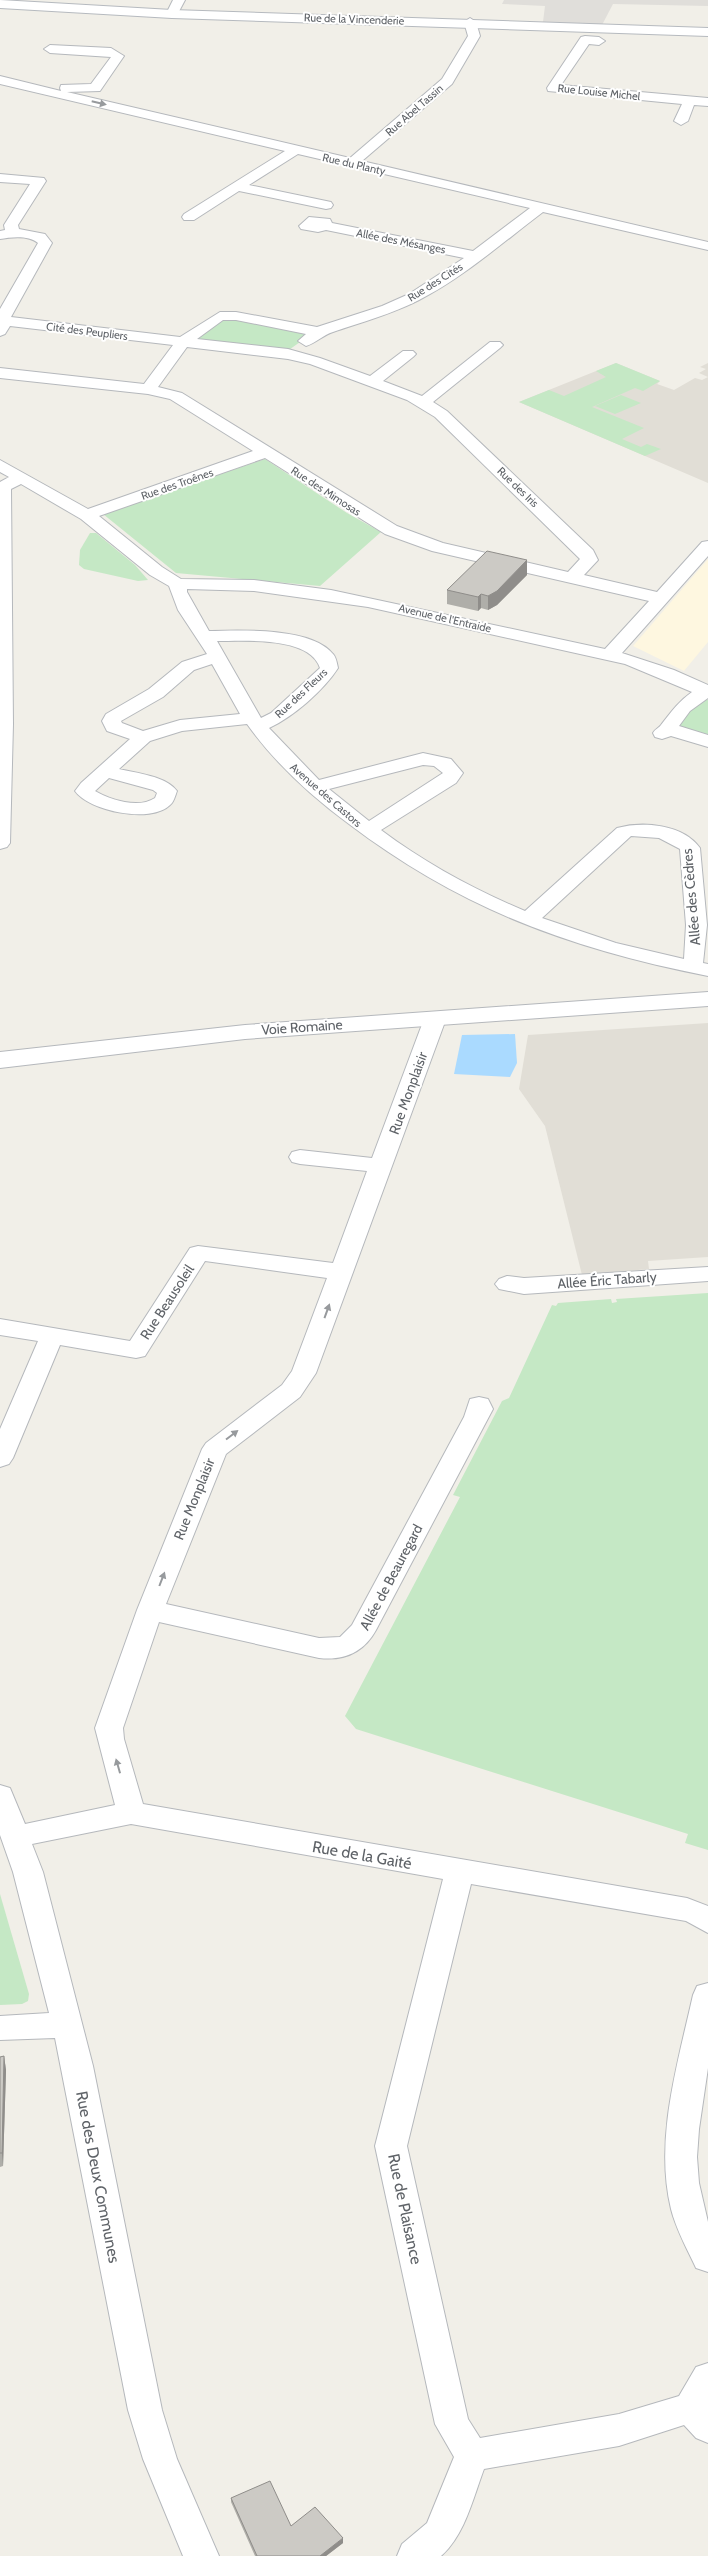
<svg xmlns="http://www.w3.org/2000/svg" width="708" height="2556" viewBox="0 0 708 2556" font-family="Cabin,sans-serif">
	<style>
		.commercial { fill: #fef7e0 }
		.industrial { fill: #e0deda }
		.education { fill: #e1ded6 }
		.green { fill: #c5e8c5 }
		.water { fill: #aadaff }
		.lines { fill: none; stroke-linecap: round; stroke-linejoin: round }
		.minor-casing { stroke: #b5b8bc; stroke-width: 2 }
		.tertiary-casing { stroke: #b5b8bc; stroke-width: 2 }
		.secondary-casing { stroke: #b6babf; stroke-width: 2 }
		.minor { fill: #fff; fill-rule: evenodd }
		.tertiary { fill: #fff; fill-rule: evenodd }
		.secondary { fill: #fff; fill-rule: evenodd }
		.wall { fill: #afaea9 }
		.shaded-wall { fill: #8f8d8a }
		.building { fill: #cccac5; stroke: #8f8d8a }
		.oneway { fill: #979a9d }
		.labels { text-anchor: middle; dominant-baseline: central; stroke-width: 4; stroke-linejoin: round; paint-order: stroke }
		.far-street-label { font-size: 11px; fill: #5f6368; stroke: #fff }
		.street-label { font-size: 14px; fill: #5f6368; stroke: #fff }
		.near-street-label { font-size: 16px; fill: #5f6368; stroke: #fff }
	</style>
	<rect width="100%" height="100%" fill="#f1efe8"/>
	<polygon class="commercial" points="708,559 708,642 684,671 633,646"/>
	<polygon class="industrial" points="504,0 708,0 708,6 613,4 602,25 543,22 545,6 502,4"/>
	<g class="education">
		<polygon points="616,363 660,381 657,384 674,390 695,378 702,380 708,377 699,373 706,369 700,367 708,363 708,483 519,402"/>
		<polygon points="708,1023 708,1257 648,1261 649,1269 582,1275 545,1126 519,1089 528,1035"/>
	</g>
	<g class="green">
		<polygon points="232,317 314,332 286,352 188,341 220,318"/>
		<polygon points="616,363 660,381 643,391 635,388 592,407 644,428 622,439 641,447 647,444 661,449 645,456 519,402 549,390 564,396 606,377 596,371"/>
		<polygon points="621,395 641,403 615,414 595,406"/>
		<polygon points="265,459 347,513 381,532 320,586 176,573 103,514"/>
		<polygon points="90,533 96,533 135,565 148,580 138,581 84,569 79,565 80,550"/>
		<polygon points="704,699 708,700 708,738 677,727 697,701"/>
		<polygon points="708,1293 708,1850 685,1843 688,1834 356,1729 345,1716 460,1497 453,1495 502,1401 509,1398 552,1305 556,1306 558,1303 611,1299 612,1303 617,1302 616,1299"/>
		<polygon points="0,1894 29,1994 28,2001 22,2004 0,2005"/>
	</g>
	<polygon class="water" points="515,1034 517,1063 510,1077 454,1074 462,1035"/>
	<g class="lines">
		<defs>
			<g id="minor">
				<polygon points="173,0 185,0 176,17 172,18 166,14"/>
				<path d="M470 18 476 22 480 36 452 84 362 161 708 242V250L543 212C503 242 464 277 419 300 392 314 362 322 333 332 323 335 316 343 306 346L298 341 306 334 236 320H223L197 339 288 349 320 358 370 376 403 351H413L416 354 413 357 383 381 422 396 490 342H500L503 345 500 348 433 402 447 411 593 550 598 560 584 575 657 592 702 542 708 541V556L622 653 674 670 708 685V698L690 711 679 726 708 735V747L671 736 662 739 655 737 653 733C655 729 659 728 661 725 671 712 679 701 692 692L625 664 368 607 254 591 187 589V592L209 631C240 630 312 627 333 654 336 657 337 663 338 668 324 690 293 717 269 728L319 780 423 753 451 759 463 773 456 783 381 830C425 863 475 890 525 911L617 828C643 821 683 824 700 848L707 925 703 963 708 964V976C571 949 461 909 349 824 311 796 275 763 247 724L182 731 150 741 119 769C136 773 166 776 177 791 175 796 174 802 170 805 151 824 89 811 75 791L81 783 130 739 107 731 102 721 106 714 149 689 182 662 207 654 178 610 169 586 150 575 81 519 21 484 11 489 13 724 10 843 7 847 0 849V482L9 477 0 472V460L88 509 253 451 170 399 148 394 0 378V368L144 384 173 345 10 326 5 334 0 336V309L38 243C29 235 11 237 0 239V231L5 230 4 225 30 184 0 182V174L44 178 46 181 18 225 19 229 45 234 52 243 11 317 180 337 220 312H236L317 327 382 306 409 294 464 258 326 230 318 232 301 229 299 226 309 217 330 219 332 223 473 251 530 208 298 154 249 185 331 202 333 205 331 208 326 209 239 191 194 220H184L182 217 184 214 285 151 0 84V76L61 91 60 88 61 85 91 84 111 57 50 53 44 49 50 45 111 48 124 56 100 91 67 92 350 158 442 79 468 36 464 22ZM187 347 288 359 310 364 407 400 435 417 580 559 568 572 443 543 397 526 182 393 158 387ZM265 458 385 534 432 551 649 601 605 649 331 590 254 580 181 579 162 567 99 516ZM217 641C244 641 310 636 320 668L271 713 261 718ZM212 664 240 714 180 720 143 731 122 723 121 721 163 697 194 670ZM423 765 434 766 443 773 369 821 329 789ZM109 778 153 790 157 793 155 798C138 809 111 800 95 791ZM631 836 659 838 680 849 686 925 684 959 616 943 542 918Z"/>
				<polygon points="585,36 599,37 605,41 599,45 589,44 561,85 708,98 708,106 694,105 688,121 681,125 674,121 682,104 548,91 547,88 581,37"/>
				<path d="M435 1013 443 1014 446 1019 316 1373 300 1397 226 1454 166 1604 319 1638 340 1637 352 1625 464 1417 470 1399 479 1397 488 1399 493 1409 376 1630C364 1652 344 1661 319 1658L159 1622 123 1728 124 1739 143 1804 687 1898 708 1906V1933L686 1921 471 1884 407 2146 468 2419 480 2438 619 2414 679 2396 696 2367 708 2363V2443L696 2438 684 2425 619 2446 484 2469C473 2498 465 2535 441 2556H397L402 2544 427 2523 454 2457 435 2424 375 2146 443 1879 131 1824 32 1844 43 1872 93 2066 162 2410 177 2459 219 2556H183L143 2459 128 2410 55 2038 0 2040V2016L49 2013 13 1872 0 1835V1785L10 1788 25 1824 115 1805 95 1728 137 1610 202 1449 206 1443 282 1385 292 1371 327 1278 205 1261 145 1356 136 1358 60 1345 13 1458 9 1464 0 1467V1429L38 1341 0 1335V1319L130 1341 190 1248 198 1246 333 1263 367 1171 300 1164 292 1162 289 1157 292 1152 300 1150 372 1158 424 1019 427 1014Z"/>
				<polygon points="708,1267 708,1281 524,1294 499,1289 495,1284 499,1279 507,1276 524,1278"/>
				<path d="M708 1983V2068L699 2129 697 2157 699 2183 708 2222V2272L696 2268C687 2249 676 2229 671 2209 654 2139 678 2063 693 1995L697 1986Z"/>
			</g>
			<polygon id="tertiary" points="708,992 708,1006 245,1039 0,1068 0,1052 245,1025"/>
			<polygon id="secondary" points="0,0 172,10 708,28 708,36 172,18 0,8"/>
		</defs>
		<use href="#minor" class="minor-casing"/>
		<use href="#tertiary" class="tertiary-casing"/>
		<use href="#secondary" class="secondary-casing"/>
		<use href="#minor" class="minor"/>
		<use href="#tertiary" class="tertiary"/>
		<use href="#secondary" class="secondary"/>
	</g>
	<g class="wall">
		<polygon points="527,575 497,605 488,610 481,608 478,611 447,604 447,590"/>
		<polygon points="4,2056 6,2070 3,2166 0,2167 0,2057"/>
		<polygon points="231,2498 291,2526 343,2543 326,2556 255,2556 231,2502"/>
	</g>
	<g class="shaded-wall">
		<polygon points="527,560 527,575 497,605 488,610 488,596"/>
		<polygon points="481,594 481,608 478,611 478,597"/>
		<polygon points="4,2056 6,2070 3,2166 2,2153"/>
		<polygon points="343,2538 343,2543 326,2556 320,2556"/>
	</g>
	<g class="building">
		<polygon points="487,551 527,560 497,591 488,596 481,594 478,597 447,590"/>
		<polygon points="4,2056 2,2153 0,2153 0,2057"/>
		<polygon points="270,2481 291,2526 315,2507 343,2538 320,2556 257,2556 231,2498"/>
	</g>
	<defs><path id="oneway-solid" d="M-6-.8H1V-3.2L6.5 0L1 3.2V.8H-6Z" transform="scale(1.25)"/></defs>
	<g class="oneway">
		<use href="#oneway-solid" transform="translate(99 103) rotate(13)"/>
		<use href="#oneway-solid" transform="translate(327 1311) rotate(-70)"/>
		<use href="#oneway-solid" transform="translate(232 1435) rotate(-37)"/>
		<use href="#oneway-solid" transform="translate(162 1579) rotate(-69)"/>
		<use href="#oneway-solid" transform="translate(118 1766) rotate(-106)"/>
	</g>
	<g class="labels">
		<g class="far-street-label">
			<text transform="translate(354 19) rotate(2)">Rue de la Vincenderie</text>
			<text transform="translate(599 92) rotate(6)">Rue Louise Michel</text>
			<text transform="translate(414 110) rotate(-41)">Rue Abel Tassin</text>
			<text transform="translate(354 164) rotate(13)">Rue du Planty</text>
			<text transform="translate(401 241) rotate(11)">Allée des Mésanges</text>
			<text transform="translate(435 282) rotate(-32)">Rue des Cités</text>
			<text transform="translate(87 331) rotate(7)">Cité des Peupliers</text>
			<text transform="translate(177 484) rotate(-19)">Rue des Troênes</text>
			<text transform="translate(518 487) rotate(44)">Rue des Iris</text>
			<text transform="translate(326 491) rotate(33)">Rue des Mimosas</text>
			<text transform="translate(445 618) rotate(13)">Avenue de l'Entraide</text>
			<text transform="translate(301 693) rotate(-43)">Rue des Fleurs</text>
			<text transform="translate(326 795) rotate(41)">Avenue des Castors</text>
		</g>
		<g class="street-label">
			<text transform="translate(691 897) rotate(-95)">Allée des Cèdres</text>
			<text transform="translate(302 1027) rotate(-4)">Voie Romaine</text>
			<text transform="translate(408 1093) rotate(-70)">Rue Monplaisir</text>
			<text transform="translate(607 1280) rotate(-4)">Allée Éric Tabarly</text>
			<text transform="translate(167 1302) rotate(-57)">Rue Beausoleil</text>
			<text transform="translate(194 1499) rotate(-68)">Rue Monplaisir</text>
			<text transform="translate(391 1577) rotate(-62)">Allée de Beauregard</text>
		</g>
		<g class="near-street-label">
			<text transform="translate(362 1855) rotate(10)">Rue de la Gaité</text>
			<text transform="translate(98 2177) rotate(79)">Rue des Deux Communes</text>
			<text transform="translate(405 2209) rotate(78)">Rue de Plaisance</text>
		</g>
	</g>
</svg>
